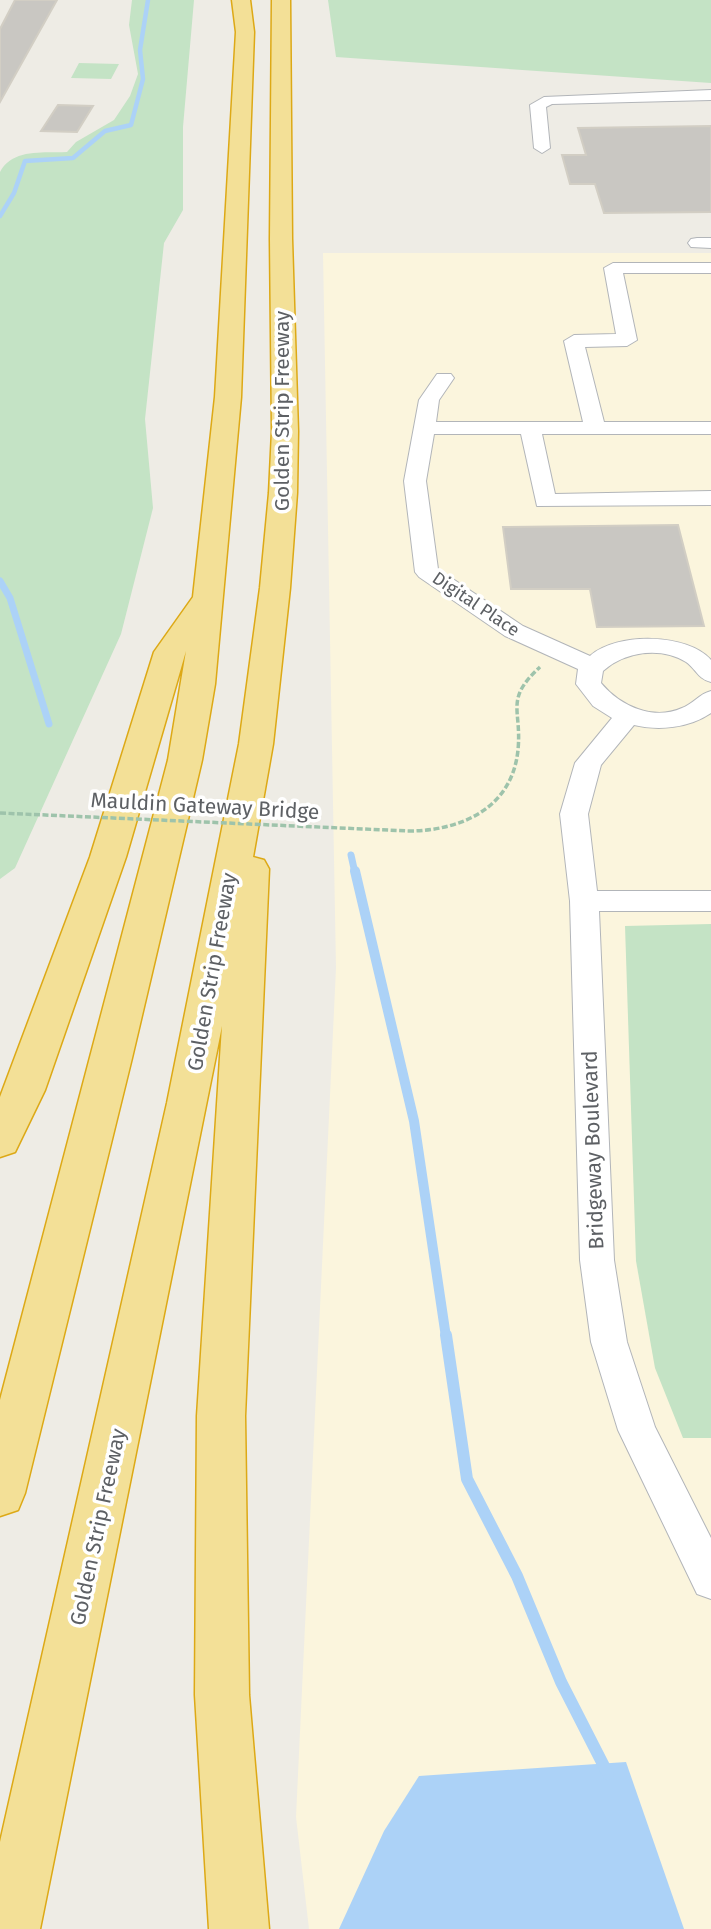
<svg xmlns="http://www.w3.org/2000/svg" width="711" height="1929" viewBox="0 0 711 1929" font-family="'Fira Sans',sans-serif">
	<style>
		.commercial { fill: #fbf5dd }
		.green { fill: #c4e3c5 }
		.water { fill: #acd2f7 }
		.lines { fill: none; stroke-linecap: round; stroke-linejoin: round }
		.stream-far3 { stroke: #acd2f7; stroke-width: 4.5 }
		.stream-far2 { stroke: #acd2f7; stroke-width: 7 }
		.stream-far1 { stroke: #acd2f7; stroke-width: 10 }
		.stream { stroke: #acd2f7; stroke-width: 12 }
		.building { fill: #c9c7c2; stroke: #d2cec4; stroke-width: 2 }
		.minor-casing { stroke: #b2b5b9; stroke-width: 2 }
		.highway-casing { stroke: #dda916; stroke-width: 3 }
		.path { stroke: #9ec3ab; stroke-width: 3.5; stroke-dasharray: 6 2.5; stroke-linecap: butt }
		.minor { fill: #fff; fill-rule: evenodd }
		.highway { fill: #f3e097; fill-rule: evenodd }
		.path-bridge { stroke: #9ec3ab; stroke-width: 3.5; stroke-dasharray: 6 2.5; stroke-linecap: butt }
		.labels { text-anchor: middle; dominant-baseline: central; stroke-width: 7; stroke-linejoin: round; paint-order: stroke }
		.far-street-label { font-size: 18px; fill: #5d6064; stroke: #fff }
		.street-label { font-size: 21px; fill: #5d6064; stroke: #fff }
	</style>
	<rect width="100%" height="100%" fill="#eeece5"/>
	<polygon class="commercial" points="323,253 711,253 711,1929 309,1929 296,1817 336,968"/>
	<g class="green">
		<path d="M132 0H194L183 127V210L164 243 145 419 153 508 121 634 15 868 0 879V172C12 148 45 153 67 152L76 142 114 120 130 96 138 74 129 25Z"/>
		<polygon points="328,0 711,0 711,83 336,57"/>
		<polygon points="79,63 119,64 111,79 71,78"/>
		<polygon points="711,924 711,1438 683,1438 655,1368 636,1261 625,926"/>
	</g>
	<polygon class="water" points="626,1762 684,1929 339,1929 384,1831 419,1776"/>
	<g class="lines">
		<polyline class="stream-far3" points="0,216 14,193 25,161 73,158 105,131 131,125 143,79 140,50 148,0"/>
		<g class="stream-far2">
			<polyline points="0,581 10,598 49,724"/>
			<polyline points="351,855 355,873"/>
		</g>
		<polyline class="stream-far1" points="355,871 414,1121 446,1337"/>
		<polyline class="stream" points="446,1335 467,1479 517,1576 561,1682 608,1774"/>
	</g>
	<g class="building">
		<polygon points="15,0 57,0 0,102 0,29"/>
		<polygon points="58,105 93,106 77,132 41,131"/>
		<polygon points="711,126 711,212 604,213 595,184 570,184 562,155 586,155 578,128"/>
		<polygon points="678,525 704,626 597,627 590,589 511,589 503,527"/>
	</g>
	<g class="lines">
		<defs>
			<g id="minor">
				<polygon points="711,90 711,100 552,104 546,107 550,148 542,153 534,148 530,105 544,97"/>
				<polygon points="697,238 711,238 711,248 691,247 688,243 691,239"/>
				<path d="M613 263H711V273H623L637 340 627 346 585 347 604 422H711V434H542L555 494 711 491V505L537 506 521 434H434L426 481 438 569 523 626 590 656C616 632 688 633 711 660V682C698 679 696 669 686 662 660 646 624 652 603 671L601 683C620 706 653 721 682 708 693 704 699 694 711 691V713C689 728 659 731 634 725L601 765 588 814 597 891H711V911H599L614 1260 627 1342 655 1427 711 1538V1599L697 1594 618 1430 591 1342 580 1260 570 901 560 814 575 763 612 718 593 706 576 684 578 669 505 636 419 577 415 572 404 481 419 400 437 374H451L454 378 439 400 436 422H583L564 341 574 335 616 334 604 268Z"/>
			</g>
			<g id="highway">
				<polygon points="232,0 250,0 254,32 241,397 215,684 202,760 132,1058 25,1493 18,1510 0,1516 0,1400 168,760 186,651 126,857 45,1090 15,1152 0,1157 0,1097 90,857 154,652 193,597 215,397 236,32"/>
				<polygon points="272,0 290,0 292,239 298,431 297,493 290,588 273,744 253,857 264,860 269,869 245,1416 249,1695 269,1929 209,1929 195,1695 197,1416 222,1026 40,1929 0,1929 0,1842 167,1103 239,744 260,588 269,493 272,431 270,239"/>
			</g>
		</defs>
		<use href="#minor" class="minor-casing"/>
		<use href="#highway" class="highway-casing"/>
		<path class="path" d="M408 831C460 831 512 809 518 750 522 709 504 700 540 667"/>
		<use href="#minor" class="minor"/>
		<use href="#highway" class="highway"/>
		<polyline class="path-bridge" points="0,813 408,831"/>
	</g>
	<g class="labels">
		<g class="far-street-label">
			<text transform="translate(476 604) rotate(34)">Digital Place</text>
		</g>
		<g class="street-label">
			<text transform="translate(282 411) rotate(-90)">Golden Strip Freeway</text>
			<text transform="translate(205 806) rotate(3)">Mauldin Gateway Bridge</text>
			<text transform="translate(212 972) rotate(-80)">Golden Strip Freeway</text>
			<text transform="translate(593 1150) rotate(-92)">Bridgeway Boulevard</text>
			<text transform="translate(98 1527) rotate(-78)">Golden Strip Freeway</text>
		</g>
	</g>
</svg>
